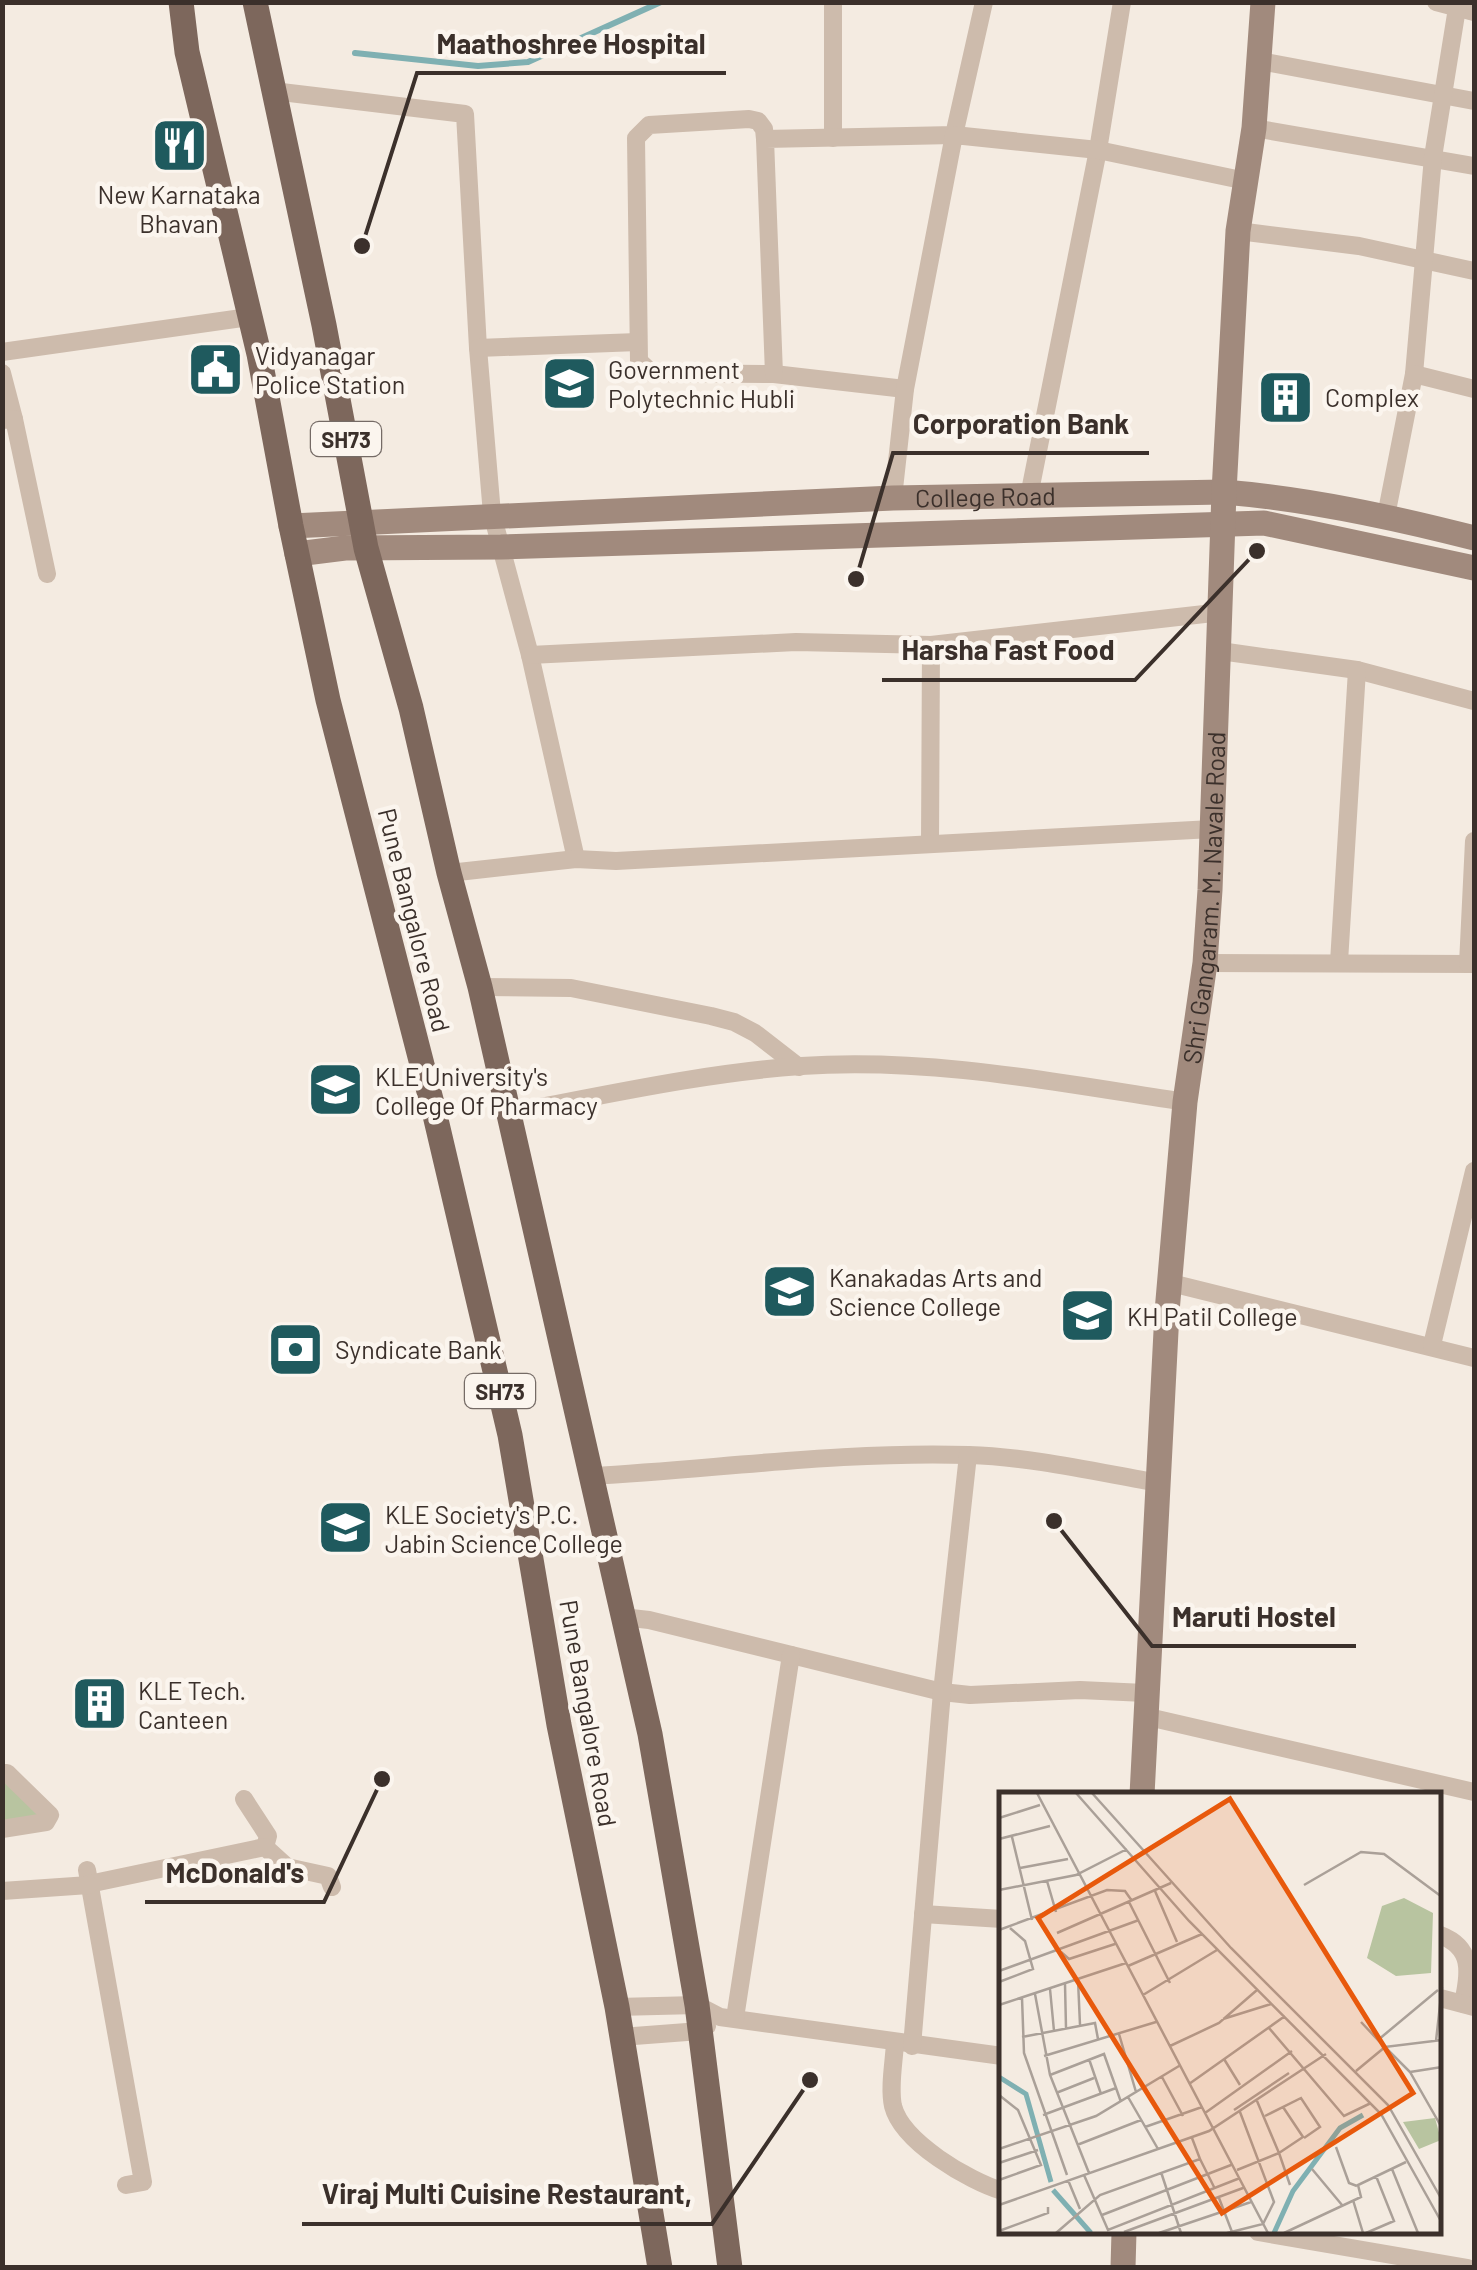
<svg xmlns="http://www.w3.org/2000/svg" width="1477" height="2270" viewBox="0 0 1477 2270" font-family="Barlow,sans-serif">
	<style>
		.green { fill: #b8c4a0 }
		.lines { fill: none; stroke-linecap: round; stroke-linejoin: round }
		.stream { stroke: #7fb0b2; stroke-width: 6 }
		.street { stroke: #cdbbac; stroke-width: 18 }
		.secondary { stroke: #a18a7d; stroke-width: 25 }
		.primary { stroke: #7d675c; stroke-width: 25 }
		.labels { text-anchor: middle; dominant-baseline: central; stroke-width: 9; stroke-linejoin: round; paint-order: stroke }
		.shield { fill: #fbf5ee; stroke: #756b66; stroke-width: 2.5 }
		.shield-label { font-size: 22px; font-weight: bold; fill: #3b302b }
		.poi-label { font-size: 25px; fill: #3b302b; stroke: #fbf5ee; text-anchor: start }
		.street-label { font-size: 25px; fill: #3b302b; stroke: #fbf5ee }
		.inset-river { fill: none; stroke: #7fb0b2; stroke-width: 5 }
		.inset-road { fill: none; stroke: #aaa098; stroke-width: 2.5 }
		.view { fill: #e8590c; fill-opacity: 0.15; stroke: #e8590c; stroke-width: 5 }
		.inset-edge { fill: none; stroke: #3b302b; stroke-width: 5 }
		.leader { fill: none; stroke: #3b302b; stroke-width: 4 }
		.callout-dot { fill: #3b302b; stroke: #fbf5ee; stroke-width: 4 }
		.callout-label { font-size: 28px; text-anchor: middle; font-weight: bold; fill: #3b302b; stroke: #fbf5ee; stroke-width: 9; stroke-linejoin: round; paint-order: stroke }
	</style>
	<rect width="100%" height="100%" fill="#f4ebe1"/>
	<polygon class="green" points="2,1765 56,1817 3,1832"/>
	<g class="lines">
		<polyline class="stream" points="355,53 478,66 528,62 661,2"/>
		<g class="street">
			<polyline points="1436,2 1474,12"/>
			<polyline points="1260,61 1474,101"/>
			<polyline points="273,91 465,114 478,348 492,514 530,655 576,859"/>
			<polyline points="1254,128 1474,166"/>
			<polyline points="833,138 833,2"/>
			<polyline points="765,139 764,129 758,121 749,119 649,125 636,138 639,361 652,373 774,374 905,389"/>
			<polyline points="1238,231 1359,246 1474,271"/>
			<polyline points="478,348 638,342"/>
			<polyline points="2,352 249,317"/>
			<polyline points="2,373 14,419"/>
			<polyline points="774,374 765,139 954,135 984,2"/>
			<polyline points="1414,374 1433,157 1458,2"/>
			<polyline points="2,420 14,419 47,574"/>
			<polyline points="1029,496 1098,150 1122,2"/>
			<polyline points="893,498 905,389 954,135 1098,150 1246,181"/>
			<polyline points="1386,516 1414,374 1474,389"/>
			<polyline points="1220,651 1357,670 1474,701"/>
			<polyline points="530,655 796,642 931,645 1222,612"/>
			<polyline points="930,844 931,645"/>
			<polyline points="449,873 576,859 616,861 1212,829"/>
			<polyline points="1339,962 1357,670"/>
			<polyline points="1205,963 1474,964"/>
			<polyline points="1468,964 1474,841"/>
			<polyline points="480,987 571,988 711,1016 734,1022 755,1033 799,1067"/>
			<path d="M509 1113C605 1095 703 1073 801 1066 930 1057 1059 1083 1185 1102"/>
			<polyline points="1171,1283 1474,1358"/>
			<polyline points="1432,1345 1474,1171"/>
			<path d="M592 1476C717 1469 844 1451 969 1455 1033 1457 1096 1472 1159 1483"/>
			<polyline points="622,1617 649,1620 942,1692 970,1695 1080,1690 1145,1693"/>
			<polyline points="1144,1716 1474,1792"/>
			<polyline points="2,1773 7,1773 50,1815 46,1822 2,1829"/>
			<polyline points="244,1799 268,1836 265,1847"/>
			<polyline points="87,1870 143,2182 126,2185"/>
			<polyline points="89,1884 265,1847 287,1867 328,1876 332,1887"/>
			<polyline points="2,1891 89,1885"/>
			<polyline points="923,1914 1002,1919"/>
			<path d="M1440 1935C1474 1948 1469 1972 1463 2004"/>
			<polyline points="1440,1998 1474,2007"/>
			<polyline points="617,2007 697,2005 720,2017 1002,2056"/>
			<polyline points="735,2018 791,1655"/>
			<polyline points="621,2037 700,2031 707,2026"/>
			<path d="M895 2043C894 2062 889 2087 893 2106 902 2142 969 2181 1002 2191"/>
			<polyline points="912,2046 942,1692 968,1455"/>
			<polyline points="1258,2232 1468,2268"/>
		</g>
		<g class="secondary">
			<path id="s1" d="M291 526 893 498 1224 492C1309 499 1392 517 1474 538"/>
			<polyline points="297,554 345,548 501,547 1264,523 1474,568"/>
			<path id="s2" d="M1142 1795 1167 1312 1185 1102 1205 963 1210 890 1224 492 1238 231 1254 128 1263 2"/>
			<polyline points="1123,2268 1124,2232"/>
		</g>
		<g class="primary">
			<polyline points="181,2 187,52 259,354 291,526 328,700 434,1111 510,1435 559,1725 617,2007 660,2268"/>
			<polyline points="255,2 324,325 366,548 411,708 449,873 480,987 650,1734 697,2005 730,2268"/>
		</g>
	</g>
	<defs>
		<symbol id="restaurant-square" viewBox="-11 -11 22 22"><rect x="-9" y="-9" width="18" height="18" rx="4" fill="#1f5a5e" stroke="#fbf5ee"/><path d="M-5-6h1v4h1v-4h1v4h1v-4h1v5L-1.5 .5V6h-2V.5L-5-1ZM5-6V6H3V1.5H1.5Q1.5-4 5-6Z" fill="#fff"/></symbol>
		<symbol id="civic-square" viewBox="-11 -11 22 22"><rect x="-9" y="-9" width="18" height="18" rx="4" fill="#1f5a5e" stroke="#fbf5ee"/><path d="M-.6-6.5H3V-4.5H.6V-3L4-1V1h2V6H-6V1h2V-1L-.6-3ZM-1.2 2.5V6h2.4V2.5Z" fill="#fff"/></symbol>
		<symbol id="university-square" viewBox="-11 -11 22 22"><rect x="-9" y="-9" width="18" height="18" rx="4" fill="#1f5a5e" stroke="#fbf5ee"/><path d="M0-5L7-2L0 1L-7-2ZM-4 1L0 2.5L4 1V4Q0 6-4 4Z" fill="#fff"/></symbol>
		<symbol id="building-square" viewBox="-11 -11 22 22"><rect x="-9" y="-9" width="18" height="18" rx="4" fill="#1f5a5e" stroke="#fbf5ee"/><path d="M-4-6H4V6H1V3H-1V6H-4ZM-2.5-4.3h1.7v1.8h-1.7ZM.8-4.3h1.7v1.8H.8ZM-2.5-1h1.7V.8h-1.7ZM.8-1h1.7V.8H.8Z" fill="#fff"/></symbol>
		<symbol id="bank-square" viewBox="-11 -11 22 22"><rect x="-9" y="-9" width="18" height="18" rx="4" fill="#1f5a5e" stroke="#fbf5ee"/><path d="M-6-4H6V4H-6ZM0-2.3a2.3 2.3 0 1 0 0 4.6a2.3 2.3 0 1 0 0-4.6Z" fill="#fff"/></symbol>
	</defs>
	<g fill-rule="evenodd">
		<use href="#restaurant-square" x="148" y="114" width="63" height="63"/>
		<use href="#civic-square" x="184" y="338" width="63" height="63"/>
		<use href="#university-square" x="538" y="352" width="63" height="63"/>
		<use href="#building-square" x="1254" y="366" width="63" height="63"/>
		<use href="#university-square" x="304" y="1058" width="63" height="63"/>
		<use href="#university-square" x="758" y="1260" width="63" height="63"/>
		<use href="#university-square" x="1056" y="1284" width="63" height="63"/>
		<use href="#bank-square" x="264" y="1318" width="63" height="63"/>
		<use href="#university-square" x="314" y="1496" width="63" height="63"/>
		<use href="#building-square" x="68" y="1672" width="63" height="63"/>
	</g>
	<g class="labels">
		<g class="shield">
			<rect x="311" y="422" width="70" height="34" rx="8"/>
			<rect x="465" y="1374" width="70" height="34" rx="8"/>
		</g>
		<g class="shield-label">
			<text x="346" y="439">SH73</text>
			<text x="500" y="1391">SH73</text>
		</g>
		<g class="poi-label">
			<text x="179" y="194" text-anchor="middle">New Karnataka<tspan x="179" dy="29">Bhavan</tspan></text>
			<text x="255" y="355">Vidyanagar<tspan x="255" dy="29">Police Station</tspan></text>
			<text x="608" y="369">Government<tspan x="608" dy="29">Polytechnic Hubli</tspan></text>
			<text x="1325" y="397">Complex</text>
			<text x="375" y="1076">KLE University's<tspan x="375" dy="29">College Of Pharmacy</tspan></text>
			<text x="829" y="1277">Kanakadas Arts and<tspan x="829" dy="29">Science College</tspan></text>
			<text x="1127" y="1316">KH Patil College</text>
			<text x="335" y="1349">Syndicate Bank</text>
			<text x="385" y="1514">KLE Society's P.C.<tspan x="385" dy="29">Jabin Science College</tspan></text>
			<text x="138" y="1690">KLE Tech.<tspan x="138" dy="29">Canteen</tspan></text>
		</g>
		<g class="street-label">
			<text stroke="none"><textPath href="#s1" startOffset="695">College Road</textPath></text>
			<text stroke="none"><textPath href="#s2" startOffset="900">Shri Gangaram. M. Navale Road</textPath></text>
			<text transform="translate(415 920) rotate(76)">Pune Bangalore Road</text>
			<text transform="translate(589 1713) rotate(80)">Pune Bangalore Road</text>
		</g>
	</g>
	<g transform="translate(999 1792)">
		<rect width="442" height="442" fill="#f4ebe1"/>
		<path d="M405 106 434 121 432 181 397 184 368 166 383 114ZM436 326 442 348 420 357 404 330Z" fill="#b8c4a0"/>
		<path class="inset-river" d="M0 285 27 302 52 390M54 398 92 441M275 441 294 399 341 336 364 323"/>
		<path class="inset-road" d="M38 1 269 441M77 1 190 129 382 322 443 431M93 1 232 156 389 313 443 408M0 26 41 13M13 45 33 128M0 47 51 34M21 76 69 67M48 89 57 120M305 93 362 60 385 62 443 105M0 98 77 83 128 57M156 99 178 150M130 110 171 191M0 138 108 98 126 99 133 109M58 141 172 91M62 160 70 167 116 152M129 174 203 142M0 179 140 128M79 188 81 233M0 190 34 177 26 149 11 136M66 192 67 236M51 197 55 239M36 202 51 283 90 381M144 203 218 158M23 206 25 261 68 383M0 213 127 171M224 227 272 212M362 230 379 248 439 198M270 236 345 324 372 311M120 242 137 300M23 245 96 231 99 247M379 248 386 255 443 248M437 249 443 195M171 254 220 231 258 198M45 264 157 230M90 267 102 302M225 267 241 293M357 279 386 255 411 280 443 336M411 280 443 275M51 283 105 262 122 310M163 285 184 324M190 292 286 224M146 295 165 330M57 301 95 286M0 303 19 318 42 373 0 388M129 305 159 357M284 315 304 345 280 361 291 393M235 318 290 281M206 321 293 259M44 323 117 296M266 324 302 306 321 335 305 346M146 335 203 315M78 353 142 328M337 355 350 391 358 394M0 357 97 324 180 274M201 367 215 395M0 371 39 358M313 377 343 413M393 377 419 441M238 378 280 361 258 309M162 380 182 441M85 383 109 438 241 386M69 388 81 417M220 406 233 440M354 408 364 441M0 413 210 339 327 262M103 423 232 373M0 439 49 421V415M125 440 244 396M57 441 101 403 201 367 193 346M160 441 252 410M228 441 264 432 275 410 241 320M285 441 362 405 359 393 407 370M367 441 395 429 377 384"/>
		<path class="view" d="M231 7 414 301 223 421 39 126Z"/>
		<rect width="442" height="442" class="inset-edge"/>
	</g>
	<path class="leader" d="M362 246L417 73H726M856 579L893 453H1149M1257 551L1135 680H882M1054 1521L1152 1646H1356M382 1779L324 1902H145M810 2080L712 2224H302"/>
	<g class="callout-dot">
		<circle cx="362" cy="246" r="10"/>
		<circle cx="856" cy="579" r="10"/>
		<circle cx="1257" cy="551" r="10"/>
		<circle cx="1054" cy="1521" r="10"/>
		<circle cx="382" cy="1779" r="10"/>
		<circle cx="810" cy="2080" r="10"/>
	</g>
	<g class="callout-label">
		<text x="571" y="54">Maathoshree Hospital</text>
		<text x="1021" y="434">Corporation Bank</text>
		<text x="1008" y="660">Harsha Fast Food</text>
		<text x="1254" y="1627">Maruti Hostel</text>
		<text x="235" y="1883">McDonald's</text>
		<text x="507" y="2204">Viraj Multi Cuisine Restaurant,</text>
	</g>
	<rect width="1477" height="2270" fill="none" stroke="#3b302b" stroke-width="10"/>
</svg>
